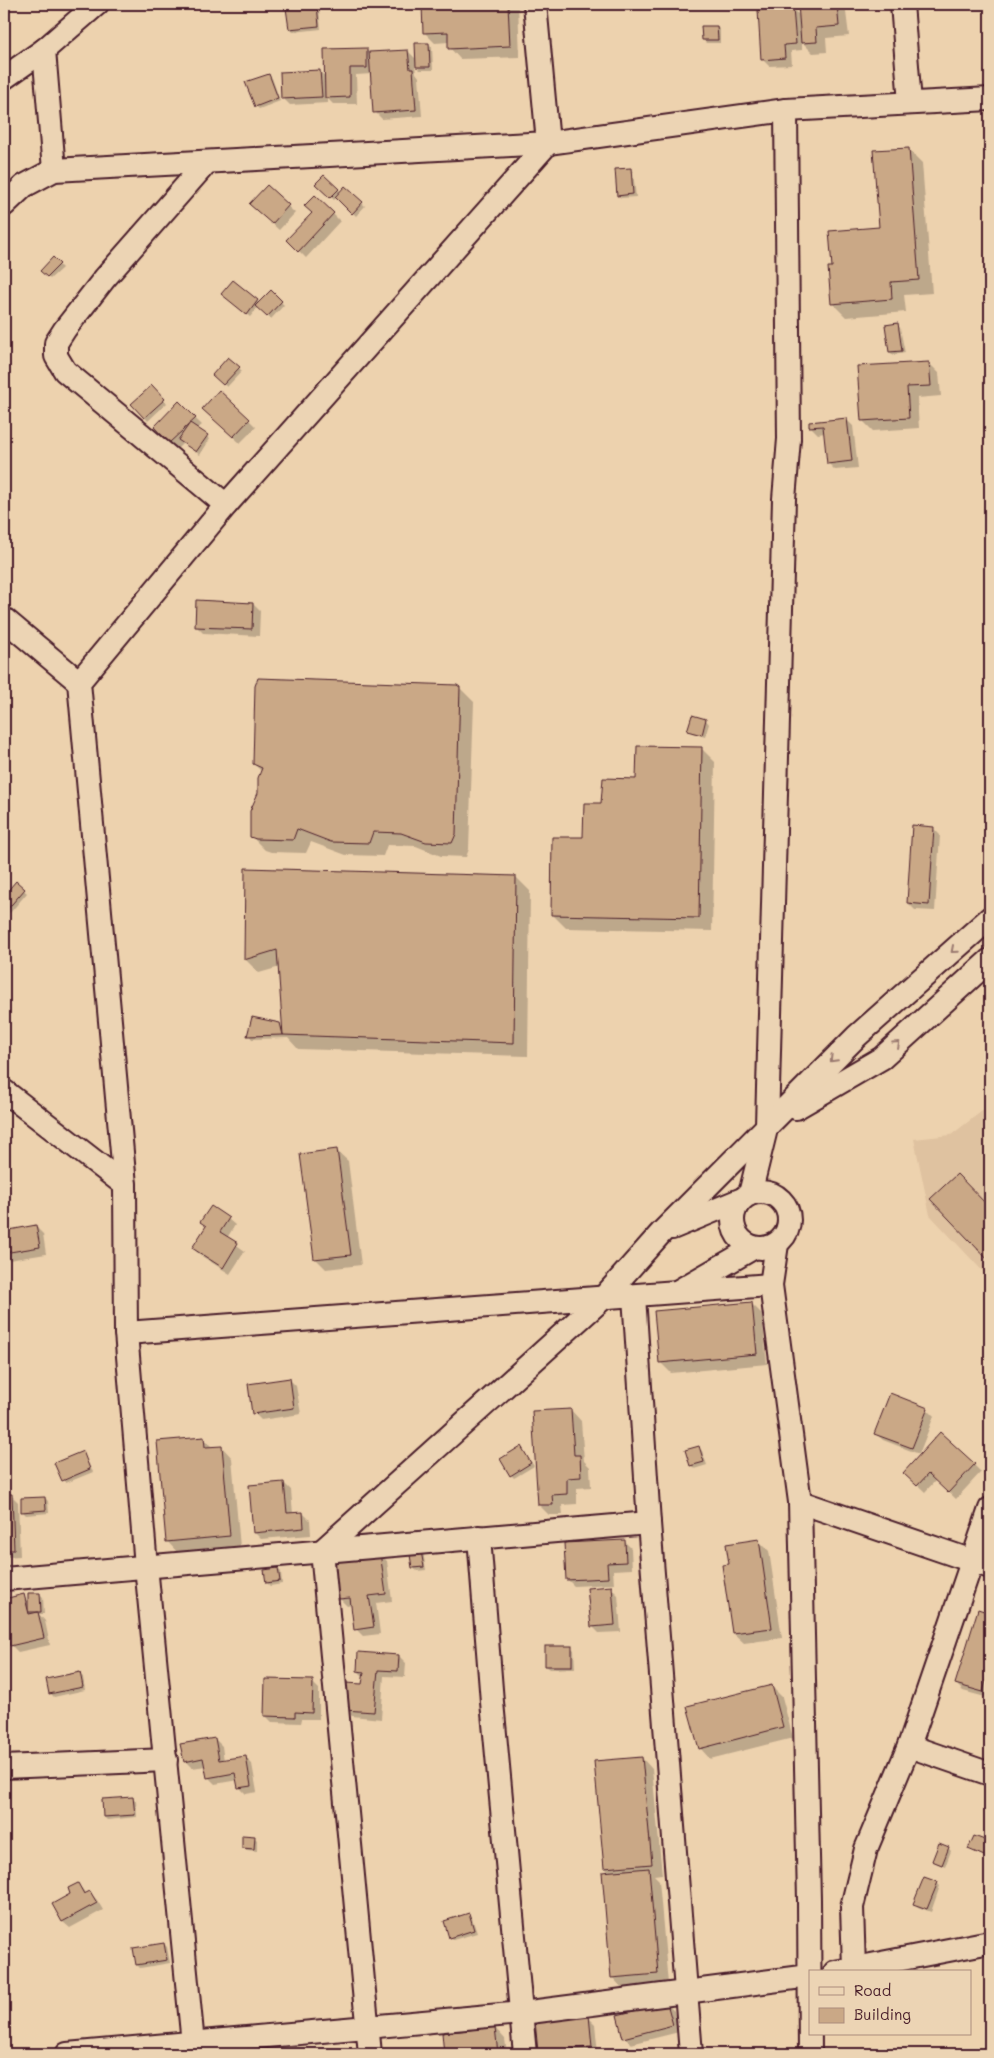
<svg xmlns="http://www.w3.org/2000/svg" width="994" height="2058" viewBox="0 0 994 2058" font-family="Mali,sans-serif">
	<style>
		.built { fill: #dfc2a0 }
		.shadow { fill: #0003 }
		.building { fill: #caa886; stroke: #4a1f2b }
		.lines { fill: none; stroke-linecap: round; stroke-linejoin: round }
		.minor-casing { stroke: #4a1f2b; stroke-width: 26 }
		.minor { stroke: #ecd4b4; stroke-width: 22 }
		.oneway { stroke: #9b7a70 }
	</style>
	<rect width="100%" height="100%" fill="#edd2ae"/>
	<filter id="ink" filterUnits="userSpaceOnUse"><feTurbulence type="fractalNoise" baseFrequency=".02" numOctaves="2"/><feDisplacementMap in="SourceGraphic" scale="10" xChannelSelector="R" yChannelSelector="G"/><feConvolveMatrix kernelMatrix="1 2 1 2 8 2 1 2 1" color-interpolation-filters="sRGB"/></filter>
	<g filter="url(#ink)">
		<polygon class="built" points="990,1105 990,1279 930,1215 914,1139 951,1135"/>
		<g class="shadow">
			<polygon points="376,4 403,4 380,8"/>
			<polygon points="423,4 518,4 520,57 460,59 450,48 449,42 435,43 424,32"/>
			<polygon points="684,4 719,4 719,7 690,9"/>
			<polygon points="799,4 845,4 849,36 826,38 827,52 813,53 802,42 802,50 791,51 792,65 769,66 762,59 793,9 800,16"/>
			<polygon points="316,7 319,10 321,29 293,32 290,29"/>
			<polygon points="717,27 720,30 720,43 706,43 703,40"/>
			<polygon points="429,44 432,47 433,70 420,70 415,65 416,73 419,77 422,116 382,119 375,112 372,74 356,75 357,104 333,104 328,99 328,103 290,105 283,98 319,71 326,77 366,49 370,53 408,51 417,60"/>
			<polygon points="269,75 272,78 280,101 259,109 256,106"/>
			<polygon points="908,149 922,163 932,293 904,295 906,312 846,317 832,303 833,268 880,229"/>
			<polygon points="630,169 633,172 636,197 621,198 618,195"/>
			<polygon points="324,176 341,192 345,188 365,206 356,216 337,197 334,200 317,184"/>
			<polygon points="267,187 295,213 279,230 258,211"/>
			<polygon points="315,196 340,221 306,258 288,240 313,214"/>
			<polygon points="53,259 62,268 50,279 42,271"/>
			<polygon points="233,282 259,303 271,292 284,305 271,319 258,307 250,317 226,297"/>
			<polygon points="897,325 900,328 905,353 893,355 890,352"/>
			<polygon points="228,358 242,371 227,387 213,375"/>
			<polygon points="929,363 939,373 941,396 917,398 919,428 873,431 862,420"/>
			<polygon points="152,387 167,403 148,421 133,404"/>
			<polygon points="179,403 202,425 197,429 210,439 200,455 183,443 177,449 155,427"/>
			<polygon points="210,416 249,420 256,427 240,443"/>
			<polygon points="846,419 853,426 858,468 835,470 828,463 825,433 818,434 811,427"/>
			<polygon points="253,604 260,611 259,636 203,633 196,626"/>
			<polygon points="460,688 474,702 469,849 466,857 441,856 416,846 387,845 383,856 346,855 311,842 306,853 271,852 265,850 251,836 262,772 254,764"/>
			<polygon points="706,720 709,724 705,737 692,733 689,730"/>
			<polygon points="701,748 715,762 712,931 566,928 552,914 585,839 602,804 637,780"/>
			<polygon points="933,828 940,835 935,911 915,910 908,903"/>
			<polygon points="516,877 530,891 528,1056 298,1049 288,1038 252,1039 249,1035 279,1024 284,1029 280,967 259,973 245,959"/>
			<polygon points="16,883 27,893 10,913 4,908 4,897"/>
			<polygon points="337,1151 348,1161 361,1265 326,1269 316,1259"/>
			<polygon points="968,1186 990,1209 990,1260 932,1199"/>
			<polygon points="228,1219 235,1225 227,1238 245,1251 230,1274 200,1255 193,1248 207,1227 202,1222"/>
			<polygon points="36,1227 43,1234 46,1254 9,1260 4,1255 4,1232"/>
			<polygon points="751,1303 762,1314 767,1364 671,1373 660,1362"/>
			<polygon points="289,1379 296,1386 301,1414 261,1420 254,1413"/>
			<polygon points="927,1409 934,1416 919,1454 883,1440 876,1434"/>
			<polygon points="571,1410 581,1421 584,1461 590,1467 591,1487 577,1488 577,1504 562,1505 563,1515 549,1515 539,1505"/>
			<polygon points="203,1438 213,1448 222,1447 232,1458 240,1547 177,1552 167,1541"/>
			<polygon points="521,1448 534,1466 514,1478 511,1475"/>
			<polygon points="699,1448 702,1451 707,1465 694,1469 691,1465"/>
			<polygon points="82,1453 93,1472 66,1483 63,1480"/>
			<polygon points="974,1465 981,1472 956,1499 936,1480 925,1492 905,1473"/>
			<polygon points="284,1483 291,1490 293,1514 303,1513 310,1520 311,1535 261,1539 254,1532"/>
			<polygon points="4,1496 12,1496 18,1502 20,1556 4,1557"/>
			<polygon points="45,1498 48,1501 49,1513 26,1515 22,1511"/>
			<polygon points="624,1541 631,1548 632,1569 613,1570 614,1584 574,1586 567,1579"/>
			<polygon points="759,1541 769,1551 782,1638 744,1643 733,1633"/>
			<polygon points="423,1551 426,1570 417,1571 413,1568"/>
			<polygon points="380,1554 387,1561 392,1601 376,1603 380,1634 363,1636 356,1629 352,1605 347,1606 340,1599"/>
			<polygon points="278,1569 281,1572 282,1584 270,1586 267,1583"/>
			<polygon points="611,1588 618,1595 621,1632 599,1633 592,1626"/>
			<polygon points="40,1594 43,1597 44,1614 39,1614 45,1621 50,1645 18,1652 11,1645 4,1613 4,1600 23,1596 29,1602"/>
			<polygon points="978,1611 990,1614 989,1698 963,1691 956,1684"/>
			<polygon points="571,1647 574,1650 575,1668 550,1669 546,1666"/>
			<polygon points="359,1653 399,1656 406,1663 405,1677 384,1676 381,1719 352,1716 345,1709 364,1686 364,1677 358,1671"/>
			<polygon points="79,1674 83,1677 85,1690 54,1697 51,1694 48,1680"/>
			<polygon points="312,1682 319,1689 319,1719 302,1719 301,1723 272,1722 265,1715"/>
			<polygon points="771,1686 782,1697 793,1738 710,1759 700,1748"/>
			<polygon points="215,1739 222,1746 224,1761 245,1757 252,1764 257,1792 246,1794 239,1787 238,1780 215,1784 208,1777 206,1766 192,1768 185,1761"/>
			<polygon points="642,1758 652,1769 662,1874 654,1875 659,1880 668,1984 622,1988 612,1977 610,1873 605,1868"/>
			<polygon points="133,1798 136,1801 137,1817 107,1820 104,1817"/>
			<polygon points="254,1837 257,1840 257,1851 246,1850 243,1847"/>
			<polygon points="975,1837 990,1844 990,1860 970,1849"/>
			<polygon points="948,1848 951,1851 945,1867 936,1863 933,1860"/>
			<polygon points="937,1883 940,1886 931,1912 918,1907 915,1904"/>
			<polygon points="78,1884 87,1895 90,1893 97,1900 103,1910 70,1928 63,1922 54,1904 72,1894"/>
			<polygon points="469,1915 472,1918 477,1933 453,1940 450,1937"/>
			<polygon points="164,1944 167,1947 170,1963 140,1968 137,1965"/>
			<polygon points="667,2004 674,2011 679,2032 631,2044 624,2037"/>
			<polygon points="588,2017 595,2024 598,2054 542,2054 539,2052"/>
			<polygon points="495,2028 505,2039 507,2054 446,2054 443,2034"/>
		</g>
		<g class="building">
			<polygon points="422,4 508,4 510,46 448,49 448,32 423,33"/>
			<polygon points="798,4 837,4 839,26 816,28 817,42 801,43"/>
			<polygon points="317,5 319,26 289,29 286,8"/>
			<polygon points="793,8 796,44 784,45 785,58 761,60 758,10"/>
			<polygon points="701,26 717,26 718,40 702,40"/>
			<polygon points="415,43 429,43 430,67 416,67"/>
			<polygon points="367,48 367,68 350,68 350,97 325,98 324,49"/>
			<polygon points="408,50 410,69 413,69 416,110 373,113 369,52"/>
			<polygon points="320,70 322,97 281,99 280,72"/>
			<polygon points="269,74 278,98 255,107 245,82"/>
			<polygon points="909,148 919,280 891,282 892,299 831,304 828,267 832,267 829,231 879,227 873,150"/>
			<polygon points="631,168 633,194 617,196 615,169"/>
			<polygon points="324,175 339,189 330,198 315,184"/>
			<polygon points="267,185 289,205 272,224 249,204"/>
			<polygon points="345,186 363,202 352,214 335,197"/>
			<polygon points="315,195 334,213 298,252 286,240 312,213 304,206"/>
			<polygon points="53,257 60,264 47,277 40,271"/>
			<polygon points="233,280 258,300 247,315 221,294"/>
			<polygon points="271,290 282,301 267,317 255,306"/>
			<polygon points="898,323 902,351 889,352 885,325"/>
			<polygon points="228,357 240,367 223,385 212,375"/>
			<polygon points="929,362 931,386 907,387 909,418 861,421 857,366"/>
			<polygon points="152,385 165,399 144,418 131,404"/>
			<polygon points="219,390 250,419 233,437 202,409"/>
			<polygon points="179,401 196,418 169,443 154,427"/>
			<polygon points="847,418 852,461 827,464 823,426 809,427 809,422"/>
			<polygon points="190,423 208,435 196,452 178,440"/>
			<polygon points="196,600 253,603 252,629 195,627"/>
			<polygon points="258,678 457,685 460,687 456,834 452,843 426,842 401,833 373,832 369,843 331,842 297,829 293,840 256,839 250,837 250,811 258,793 258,778 262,768 253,764 255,686"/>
			<polygon points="692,715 706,719 702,735 687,731"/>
			<polygon points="637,746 702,747 699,918 551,915 552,837 583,837 584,803 601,803 603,778 636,779"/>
			<polygon points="912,825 934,827 929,905 907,903"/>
			<polygon points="245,868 516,876 514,1043 283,1035 277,950 244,960"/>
			<polygon points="16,881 25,889 6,911 4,909 4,895"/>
			<polygon points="252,1017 280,1023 283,1035 247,1036"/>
			<polygon points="337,1149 351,1255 314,1259 300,1154"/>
			<polygon points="957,1174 990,1208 990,1262 930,1199"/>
			<polygon points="211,1206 229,1218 220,1232 238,1243 223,1268 192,1248 206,1226 200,1222"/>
			<polygon points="36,1225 40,1247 4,1253 4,1231"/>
			<polygon points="752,1302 757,1354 659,1363 654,1311"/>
			<polygon points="290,1378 294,1408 252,1414 248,1384"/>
			<polygon points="890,1393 928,1408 912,1448 874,1434"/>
			<polygon points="571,1409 574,1455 580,1455 581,1477 567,1478 567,1494 552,1495 553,1505 538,1505 532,1411"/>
			<polygon points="940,1432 975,1464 948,1493 928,1474 917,1486 903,1473"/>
			<polygon points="204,1437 205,1447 222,1446 230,1536 166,1542 157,1441"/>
			<polygon points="521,1446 531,1463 510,1476 500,1459"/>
			<polygon points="699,1446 704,1462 690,1466 685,1450"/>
			<polygon points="83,1451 90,1469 62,1481 54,1463"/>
			<polygon points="284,1482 287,1513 303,1512 304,1528 253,1533 249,1485"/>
			<polygon points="4,1494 12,1494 14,1550 4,1550"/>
			<polygon points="45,1497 46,1510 21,1512 21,1498"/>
			<polygon points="759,1539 772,1628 732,1633 722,1565 729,1564 726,1544"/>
			<polygon points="625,1540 626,1562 607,1563 608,1578 566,1580 564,1543"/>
			<polygon points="420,1546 424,1567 412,1568 409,1548"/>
			<polygon points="380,1553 386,1594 369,1596 374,1627 354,1630 350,1598 339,1599 333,1560"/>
			<polygon points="278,1568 280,1581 266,1583 264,1570"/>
			<polygon points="612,1586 615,1625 591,1627 587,1588"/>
			<polygon points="28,1593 40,1593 41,1612 28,1612"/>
			<polygon points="24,1594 29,1614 38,1612 44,1638 10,1646 4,1619 4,1599"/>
			<polygon points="978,1609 990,1613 990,1666 983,1692 955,1684"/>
			<rect x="545" y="1646" width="27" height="20"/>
			<polygon points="358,1652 399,1655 398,1671 378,1670 374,1712 344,1710 346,1683 362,1684 364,1672 357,1671"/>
			<polygon points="80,1672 83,1687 49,1694 46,1679"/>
			<polygon points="265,1679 313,1680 312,1713 295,1712 295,1717 264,1716"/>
			<polygon points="772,1685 783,1727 699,1749 687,1706"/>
			<polygon points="215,1738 219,1760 246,1756 251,1786 238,1788 235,1773 207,1778 203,1758 184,1762 180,1744"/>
			<polygon points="642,1757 652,1864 604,1868 594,1761"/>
			<polygon points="133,1797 135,1815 103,1817 102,1799"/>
			<polygon points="242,1835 255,1836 254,1849 242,1848"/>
			<polygon points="974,1836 990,1842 989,1858 968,1849"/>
			<polygon points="939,1843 949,1847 942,1865 932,1861"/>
			<polygon points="649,1868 658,1974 611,1978 602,1872"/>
			<polygon points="924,1877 938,1882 927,1909 913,1904"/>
			<polygon points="78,1883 84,1894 90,1891 97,1903 62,1922 52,1904 70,1894 68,1888"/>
			<polygon points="469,1913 474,1930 449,1938 444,1921"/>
			<polygon points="164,1943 167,1960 136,1965 133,1948"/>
			<polygon points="667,2003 673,2025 623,2038 617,2015"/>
			<polygon points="589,2015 592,2047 538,2052 535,2021"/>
			<polygon points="495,2027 498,2054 444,2054 442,2033"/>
		</g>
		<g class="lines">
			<defs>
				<g id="minor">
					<polyline points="902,4 910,103"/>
					<polyline points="44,50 54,170"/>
					<polyline points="4,78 44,50 97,4"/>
					<polyline points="207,162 105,278 65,329 56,343 56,356 65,371 226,505"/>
					<polyline points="4,205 24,186 54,170 548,143 535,4"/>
					<polyline points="4,619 79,682"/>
					<polyline points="4,1091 125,1185"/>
					<polyline points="796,1108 882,1058 990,960"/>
					<circle cx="761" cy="1220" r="28"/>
					<polyline points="750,1194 767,1125 784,499 789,439 786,110"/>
					<polyline points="672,1228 740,1200"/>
					<polyline points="777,1244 771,1285 800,1502 809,1900 810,2054"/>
					<polyline points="680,1290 753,1248"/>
					<polyline points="634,1296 649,1523 691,2054"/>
					<polyline points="126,1333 771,1285"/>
					<polyline points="800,1502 990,1567"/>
					<polyline points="479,1537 492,1702 525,2054"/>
					<polyline points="4,1579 649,1523"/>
					<polyline points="909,1746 990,1774"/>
					<polyline points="4,1767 166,1760"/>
					<polyline points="854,1968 852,1907 866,1849 909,1746 990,1509"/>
					<polyline points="835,1972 990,1942"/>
					<polyline points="67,2054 522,2013 810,1976"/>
					<polyline points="194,2054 146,1566 126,1333 125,1185 79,682 226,505 548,143 786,110 990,99"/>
					<polyline points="370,2054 322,1551 603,1298 661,1233 857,1036 990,918"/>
				</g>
			</defs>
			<use href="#minor" class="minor-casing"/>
			<use href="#minor" class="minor"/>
		</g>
		<defs><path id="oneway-chevron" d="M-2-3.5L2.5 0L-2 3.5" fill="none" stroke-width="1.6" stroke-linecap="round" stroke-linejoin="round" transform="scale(1.25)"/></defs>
		<g class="oneway">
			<use href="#oneway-chevron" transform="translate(954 950) rotate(139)"/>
			<use href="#oneway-chevron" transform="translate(897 1044) rotate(-42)"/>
			<use href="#oneway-chevron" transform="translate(833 1059) rotate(135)"/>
		</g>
	</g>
	<rect width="994" height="2058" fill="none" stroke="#ecd4b4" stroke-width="20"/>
	<rect x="10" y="10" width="974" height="2038" fill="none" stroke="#4a1f2b" stroke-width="2" filter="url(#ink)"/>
	<rect x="809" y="1970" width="162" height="65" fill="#ecd4b4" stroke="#ab8c7d"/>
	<rect x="819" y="1987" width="25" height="8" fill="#ecd4b4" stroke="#ab8c7d"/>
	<text x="854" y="1996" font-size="15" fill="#4a1f2b">Road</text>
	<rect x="819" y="2008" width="25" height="15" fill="#caa886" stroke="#ab8c7d"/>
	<text x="854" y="2020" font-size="15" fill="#4a1f2b">Building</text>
</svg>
